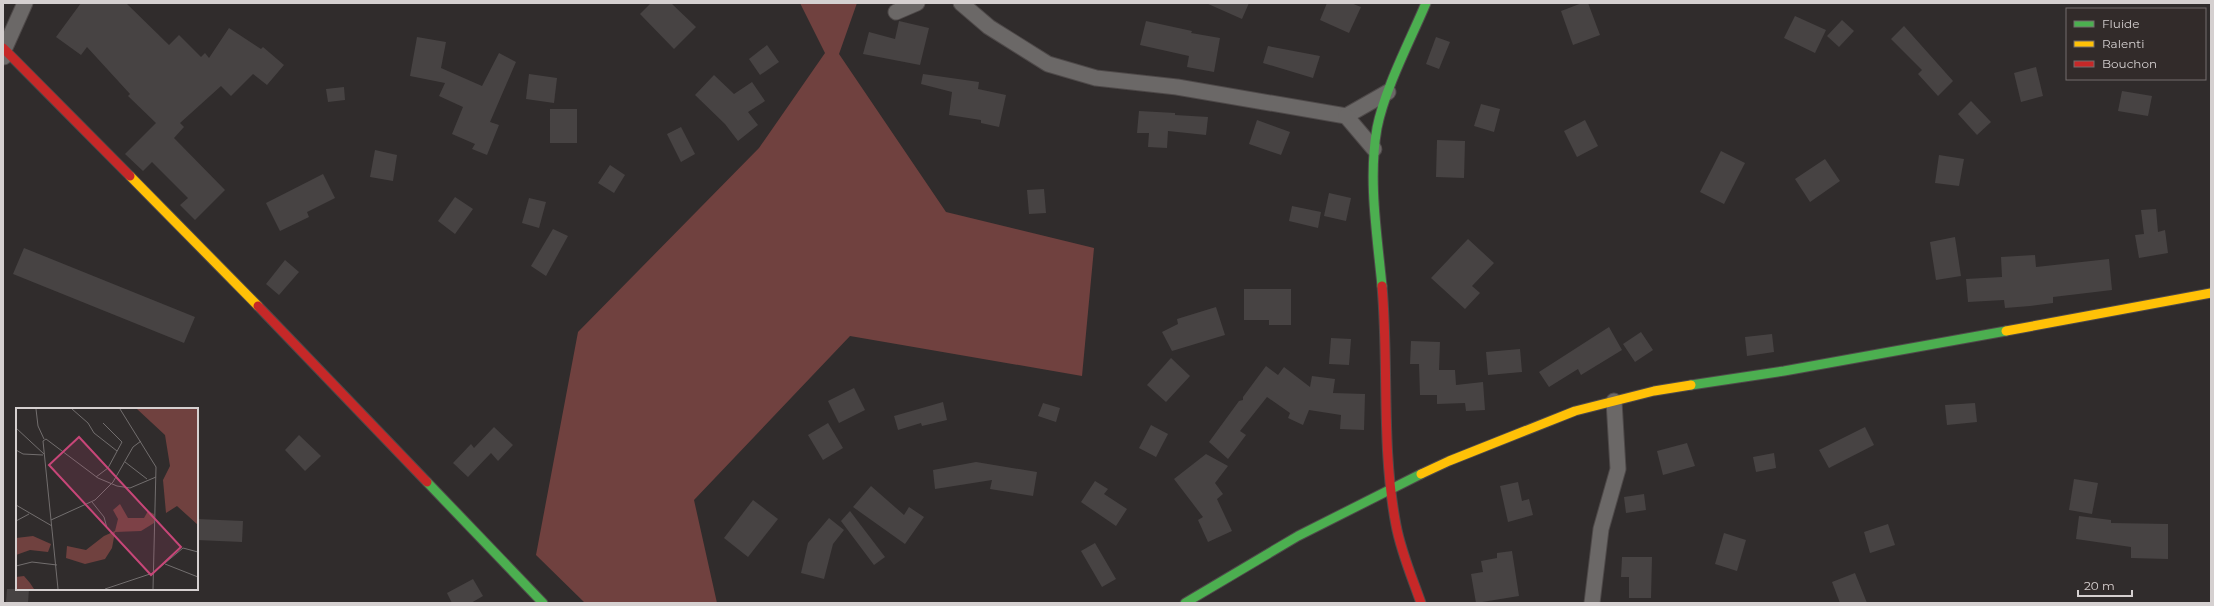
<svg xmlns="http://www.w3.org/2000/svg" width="2214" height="606" viewBox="0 0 2214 606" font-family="Montserrat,sans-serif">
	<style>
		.green { fill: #70413f }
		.building { fill: #474343 }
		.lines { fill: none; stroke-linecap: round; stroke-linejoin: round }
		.street-casing { stroke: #4e4949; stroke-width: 17 }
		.fast-casing { stroke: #4e4949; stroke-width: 11 }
		.slow-casing { stroke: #4e4949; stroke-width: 11 }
		.jam-casing { stroke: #4e4949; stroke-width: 11 }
		.street { stroke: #6b6867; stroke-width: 15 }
		.fast { stroke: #4caf50; stroke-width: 9 }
		.slow { stroke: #ffc107; stroke-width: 9 }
		.jam { stroke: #c62828; stroke-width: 9 }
		.inset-road { fill: none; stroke: #726e6e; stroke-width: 1 }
		.view { fill: #c74678; fill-opacity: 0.15; stroke: #c74678; stroke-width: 2 }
		.inset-edge { fill: none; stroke: #d5d0d0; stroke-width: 2 }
	</style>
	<rect width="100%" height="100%" fill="#302c2c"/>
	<polygon class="green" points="800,3 857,3 839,54 946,212 1094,248 1082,376 850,336 694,500 717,603 585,603 536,555 578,332 759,148 825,53"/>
	<g class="building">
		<polygon points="81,3 126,3 169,45 179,35 201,57 205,53 209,58 229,28 261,49 263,47 284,65 267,85 253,74 231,96 221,86 180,123 184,127 174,138 225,190 195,220 180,205 188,198 152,162 143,171 125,154 156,123 128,96 130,94 87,47 81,55 56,37"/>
		<polygon points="651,3 671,3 696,27 674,49 640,14"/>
		<polygon points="1206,3 1249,3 1242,19"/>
		<polygon points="1327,3 1351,3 1361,7 1349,33 1320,20"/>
		<polygon points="1582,3 1588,3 1600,35 1573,45 1561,11"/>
		<polygon points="1795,16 1826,30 1815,53 1784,38"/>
		<polygon points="1842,20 1854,31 1839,47 1827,36"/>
		<polygon points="899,21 929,28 920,65 863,54 869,32 895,39"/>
		<polygon points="1146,21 1192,31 1191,33 1220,38 1214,72 1187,67 1189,56 1140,45"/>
		<polygon points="1904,26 1953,81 1938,96 1918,74 1922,70 1891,39"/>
		<polygon points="417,37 446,42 441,68 482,86 499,53 516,62 490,122 499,125 487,155 472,149 475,144 452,134 463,107 439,96 445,83 410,76"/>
		<polygon points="1436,37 1450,42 1439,69 1426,64"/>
		<polygon points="767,45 779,62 760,75 749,59"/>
		<polygon points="1268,46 1320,56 1313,78 1263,63"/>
		<polygon points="2036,67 2043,96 2021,102 2014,73"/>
		<polygon points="529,74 557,78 554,103 526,99"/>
		<polygon points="923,74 979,82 978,89 1006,95 999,127 981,123 981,120 949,115 952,92 921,84"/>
		<polygon points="714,75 734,94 752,82 765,101 748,112 758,125 738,141 725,124 695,95"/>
		<polygon points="344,87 345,100 328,102 326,89"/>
		<polygon points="2122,91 2152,96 2148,116 2118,111"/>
		<polygon points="1971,101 1991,122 1977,135 1958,114"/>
		<polygon points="1481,104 1500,109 1494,132 1474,126"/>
		<rect x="550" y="109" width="27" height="34"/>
		<polygon points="1139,111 1175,113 1175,115 1208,117 1206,135 1168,131 1167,148 1148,147 1149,133 1137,133"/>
		<polygon points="1257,120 1290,132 1281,155 1249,144"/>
		<polygon points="1585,120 1598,146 1577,157 1564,131"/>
		<polygon points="681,127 695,154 681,162 667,134"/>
		<polygon points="1437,140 1465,141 1464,178 1436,177"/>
		<polygon points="375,150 397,155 393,181 370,177"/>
		<polygon points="1721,151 1745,163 1724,204 1700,192"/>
		<polygon points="1939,155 1964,159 1959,186 1935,183"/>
		<polygon points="1825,159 1840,181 1810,202 1795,179"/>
		<polygon points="610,165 625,175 614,193 598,183"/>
		<polygon points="323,174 335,198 307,212 309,217 280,231 266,203"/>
		<polygon points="1044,189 1046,213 1029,214 1027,190"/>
		<polygon points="1329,193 1351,198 1346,221 1324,216"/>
		<polygon points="455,197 473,209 455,234 438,221"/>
		<polygon points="529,198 546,202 539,228 522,223"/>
		<polygon points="1292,206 1321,212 1318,228 1289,221"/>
		<polygon points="2156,209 2158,232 2165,230 2168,253 2139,258 2135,235 2144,234 2141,210"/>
		<polygon points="553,229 568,236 546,276 531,266"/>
		<polygon points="1955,237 1961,276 1936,280 1930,242"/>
		<polygon points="1468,239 1494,263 1472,286 1480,293 1465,309 1431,278"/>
		<polygon points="24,248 195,317 184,343 13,274"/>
		<polygon points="2035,255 2036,267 2109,259 2112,290 2053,297 2053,303 2030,306 2005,308 2004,300 1968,302 1966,279 2002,277 2001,257"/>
		<polygon points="285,260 299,272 279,295 266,284"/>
		<polygon points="1244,289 1291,289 1291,325 1269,325 1269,320 1244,320"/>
		<polygon points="1216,307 1225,335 1172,351 1162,332 1178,324 1177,319"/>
		<polygon points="1609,327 1622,350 1581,375 1578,369 1549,387 1539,372"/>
		<polygon points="1641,332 1653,350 1635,362 1623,344"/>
		<polygon points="1772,334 1774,352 1747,356 1745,337"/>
		<polygon points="1331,338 1351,339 1349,365 1329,364"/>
		<polygon points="1411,341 1440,342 1439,370 1455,370 1456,385 1483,382 1485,410 1466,411 1465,403 1437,404 1437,395 1420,395 1419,364 1410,364"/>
		<polygon points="1520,349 1522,372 1488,375 1486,352"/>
		<polygon points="1171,358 1190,376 1166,402 1147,385"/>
		<polygon points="1266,366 1278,375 1284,367 1310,387 1312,376 1335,379 1333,393 1365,394 1364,430 1340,429 1341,415 1309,410 1303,425 1288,418 1290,413 1267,397 1240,431 1246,435 1228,459 1209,442 1239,401 1243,400 1243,397"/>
		<polygon points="854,388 865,410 839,423 828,401"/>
		<polygon points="943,402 947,420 922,426 921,423 898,430 894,416"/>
		<polygon points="1043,403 1060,408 1056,422 1038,416"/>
		<polygon points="1975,403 1977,422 1947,425 1945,405"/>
		<polygon points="828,423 843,448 823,460 808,435"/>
		<polygon points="1151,425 1168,434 1156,457 1139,448"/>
		<polygon points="494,427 513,445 498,461 491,453 468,477 453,463 471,444 474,448"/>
		<polygon points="1865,427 1874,445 1829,468 1819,450"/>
		<polygon points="299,435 321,456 305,471 285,450"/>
		<polygon points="1687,443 1695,466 1663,475 1657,451"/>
		<polygon points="1774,453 1776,468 1756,472 1753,457"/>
		<polygon points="1206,454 1228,466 1215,483 1223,494 1217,499 1232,531 1208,542 1198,520 1203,517 1174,479"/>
		<polygon points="976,462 1037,472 1033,496 990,489 992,480 935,489 933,470"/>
		<polygon points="2074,479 2098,483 2092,514 2069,510"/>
		<polygon points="1095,481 1108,489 1104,494 1127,509 1116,526 1081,502"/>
		<polygon points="1518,482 1522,501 1529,499 1533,515 1508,522 1500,486"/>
		<polygon points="871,486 904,515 909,507 924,517 905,544 853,507"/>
		<polygon points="1644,494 1646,510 1626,513 1624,497"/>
		<polygon points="753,500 778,519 748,557 724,538"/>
		<polygon points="850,511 885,557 874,565 841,521"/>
		<polygon points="2079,516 2111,520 2111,523 2168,524 2168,559 2131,558 2131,547 2076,539"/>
		<polygon points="829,518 844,530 833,544 824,579 801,573 808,543"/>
		<polygon points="197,519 243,521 242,542 197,540"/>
		<polygon points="1888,524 1895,545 1870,553 1864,532"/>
		<polygon points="1724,533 1746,540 1737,571 1715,564"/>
		<polygon points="1095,543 1116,579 1102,587 1081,551"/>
		<polygon points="1512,551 1519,596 1476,603 1471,574 1483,572 1481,561 1497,558 1497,553"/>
		<polygon points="1622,557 1652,557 1651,598 1629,598 1629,577 1621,577"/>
		<polygon points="1855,573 1867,603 1840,603 1832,582"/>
		<polygon points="473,579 483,596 471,603 452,603 447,593"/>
		<polygon points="7,589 29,589 28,603 6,603"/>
	</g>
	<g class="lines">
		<defs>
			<g id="street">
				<polyline points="961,3 989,27 1048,64 1096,78 1177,87 1346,116 1388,92"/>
				<polyline points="896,12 917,3"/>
				<polyline points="4,57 4,50 25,3"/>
				<polyline points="1346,116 1374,149"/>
				<polyline points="1592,603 1601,529 1618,469 1614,401"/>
			</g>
			<g id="fast">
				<path d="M1382 286C1377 234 1368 179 1377 128 1385 88 1410 41 1426 3"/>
				<polyline points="1691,385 1784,371 2006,331"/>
				<polyline points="427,482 543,603"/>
				<polyline points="1185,603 1298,536 1421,474"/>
			</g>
			<g id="slow">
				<polyline points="130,176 258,306"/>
				<polyline points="2006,331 2211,293"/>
				<polyline points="1421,474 1449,461 1575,411 1654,391 1691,385"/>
			</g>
			<g id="jam">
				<polyline points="3,48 130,176"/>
				<path d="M1382 286C1389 366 1381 446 1396 525 1401 552 1412 577 1421 603"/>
				<polyline points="258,306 427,482"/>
			</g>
		</defs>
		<use href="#street" class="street-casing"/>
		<use href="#fast" class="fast-casing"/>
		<use href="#slow" class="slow-casing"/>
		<use href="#jam" class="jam-casing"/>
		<use href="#street" class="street"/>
		<use href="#fast" class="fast"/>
		<use href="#slow" class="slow"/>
		<use href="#jam" class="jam"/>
	</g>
	<g transform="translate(16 408)">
		<rect width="182" height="182" fill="#302c2c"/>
		<path d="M121 1H182V117L161 98 150 105 147 72 154 58 149 27ZM104 96 112 110H128L132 103 138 106V115L125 123 99 124 96 140 89 151 69 156 50 150 51 138 70 142 88 128 99 123 102 111 97 102ZM17 128 35 136 32 144 14 142 0 147V130ZM8 168 14 175 18 181H0V169Z" fill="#70413f"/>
		<path class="inset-road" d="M20 1 22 18 28 31M56 1 72 15 78 25 101 43M104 1 140 59 137 181M0 20 28 46M0 42 7 46 27 47M109 54 131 71M80 69 92 60 106 34 87 15M76 94 88 109 91 120 94 122M0 97 36 118M35 112 79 92 97 74 117 39 125 33M0 113 13 106M149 156 182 169M0 158 16 154 41 157M42 181 27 33 30 31 82 70 101 78 114 80 140 69M89 181 137 165 167 140 182 144"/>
		<path class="view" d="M63 29 165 139 135 167 33 57Z"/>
		<rect width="182" height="182" class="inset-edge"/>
	</g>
	<rect width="2214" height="606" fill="none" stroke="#d5d0d0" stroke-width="8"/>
	<rect x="2066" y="8" width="140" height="72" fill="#322b2a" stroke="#736d6c"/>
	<rect x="2074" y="21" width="20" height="6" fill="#4caf50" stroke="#736d6c"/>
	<text x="2102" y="28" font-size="12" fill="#d5d0d0">Fluide</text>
	<rect x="2074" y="41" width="20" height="6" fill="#ffc107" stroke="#736d6c"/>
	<text x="2102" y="48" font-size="12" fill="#d5d0d0">Ralenti</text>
	<rect x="2074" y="61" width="20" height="6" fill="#c62828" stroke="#736d6c"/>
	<text x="2102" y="68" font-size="12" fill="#d5d0d0">Bouchon</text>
	<path d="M2078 590v6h54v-6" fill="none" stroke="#d5d0d0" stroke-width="2"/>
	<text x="2084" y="590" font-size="12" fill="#d5d0d0" stroke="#322b2a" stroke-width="3" paint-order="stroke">20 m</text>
</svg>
